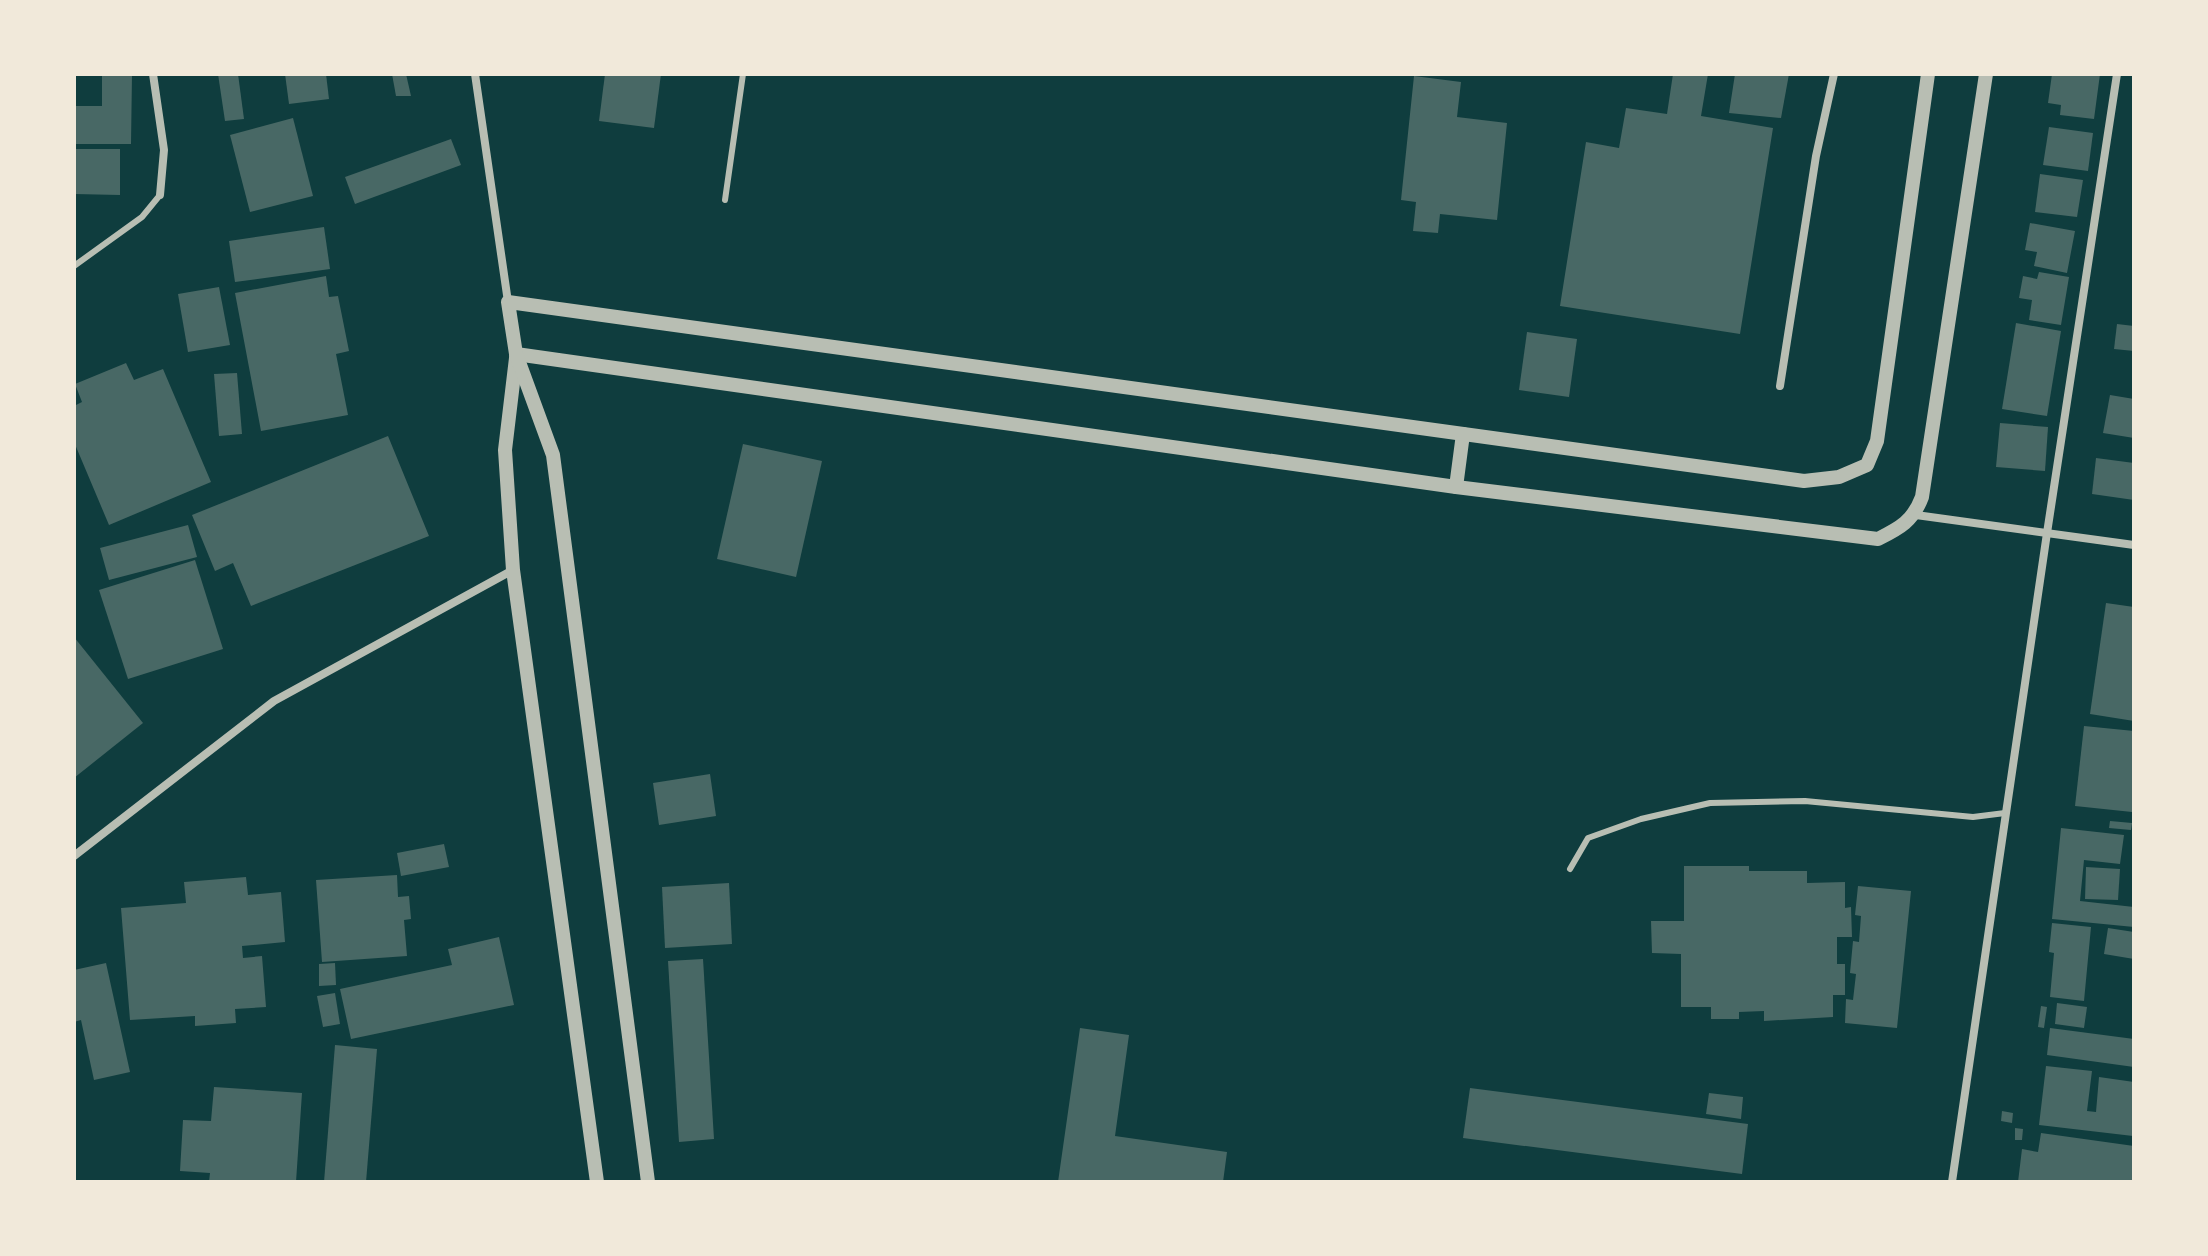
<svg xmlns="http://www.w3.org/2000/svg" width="2208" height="1256" viewBox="0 0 2208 1256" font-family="Barlow,sans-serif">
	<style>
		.building { fill: #486865 }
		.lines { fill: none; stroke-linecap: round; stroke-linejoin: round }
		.service { stroke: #b8beb3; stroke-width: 6 }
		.minor { stroke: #b8beb3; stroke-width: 8 }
		.tertiary { stroke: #b8beb3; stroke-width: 14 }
	</style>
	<rect width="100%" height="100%" fill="#0f3d3e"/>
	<g class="building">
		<polygon points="102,74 132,74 131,144 74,144 74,106 102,106"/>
		<polygon points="218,74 238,74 244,119 225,121"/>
		<polygon points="285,74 326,74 329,99 289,104"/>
		<polygon points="392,74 406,74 411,96 396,96"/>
		<polygon points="605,74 661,74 654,128 599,121"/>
		<polygon points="1673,74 1708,74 1701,116 1773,128 1740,334 1560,306 1586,142 1619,148 1626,108 1667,114"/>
		<polygon points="1735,74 1789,74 1781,118 1729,113"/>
		<polygon points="2052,74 2100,74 2094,119 2060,115 2061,105 2048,103"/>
		<polygon points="1414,76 1461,82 1457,117 1507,123 1497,220 1440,214 1438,233 1413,231 1416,202 1401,200"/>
		<polygon points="293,118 313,196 250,212 230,135"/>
		<polygon points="2049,127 2093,133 2088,171 2043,165"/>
		<polygon points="451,139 461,165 355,204 345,177"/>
		<polygon points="74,149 120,149 120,195 74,194"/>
		<polygon points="2040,174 2083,180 2077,217 2035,212"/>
		<polygon points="2030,223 2075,231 2067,273 2034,266 2037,252 2025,250"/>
		<polygon points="324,227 330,269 235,282 229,241"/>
		<polygon points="2039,272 2069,277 2061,325 2029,320 2032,300 2019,298 2023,276 2037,279"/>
		<polygon points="326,276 329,297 338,296 349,351 336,354 348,415 261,431 235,293"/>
		<polygon points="219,287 230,345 188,352 178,294"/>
		<polygon points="2016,323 2061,331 2047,416 2002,409"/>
		<polygon points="2117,324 2134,326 2134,351 2114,349"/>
		<polygon points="1527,332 1577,339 1569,397 1519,390"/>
		<polygon points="126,363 134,380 163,369 211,482 109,525 74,442 74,406 82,402 75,384"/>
		<polygon points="237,373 242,434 219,436 214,374"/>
		<polygon points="2110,395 2134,399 2134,438 2103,433"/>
		<polygon points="2000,423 2048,427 2045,471 1996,467"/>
		<polygon points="388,436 429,536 251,606 233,563 215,571 192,515"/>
		<polygon points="743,444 822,461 796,577 717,559"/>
		<polygon points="2096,458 2134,463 2134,500 2092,494"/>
		<polygon points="188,525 197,557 109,580 100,548"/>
		<polygon points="195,560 223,649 128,679 99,590"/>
		<polygon points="2106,603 2134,607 2134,721 2090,714"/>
		<polygon points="74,637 143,723 74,778"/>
		<polygon points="2084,726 2134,731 2132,812 2075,806"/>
		<polygon points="710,774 716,816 659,825 653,783"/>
		<polygon points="2110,821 2132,823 2131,830 2109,828"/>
		<polygon points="2061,828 2124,835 2120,864 2084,860 2080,901 2134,907 2134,927 2052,919"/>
		<polygon points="444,844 449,867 401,876 397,853"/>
		<polygon points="1684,866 1749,866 1749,871 1807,871 1807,883 1845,882 1845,908 1851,907 1852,937 1837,937 1837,964 1845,964 1845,995 1833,995 1833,1017 1764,1021 1764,1011 1739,1012 1739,1019 1711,1019 1711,1007 1681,1007 1681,954 1652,953 1651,921 1684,921"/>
		<polygon points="2086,867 2120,869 2118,900 2085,899"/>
		<polygon points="397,875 398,897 409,896 411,919 404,920 407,956 322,962 316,880"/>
		<polygon points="246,877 248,895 281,892 285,942 242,946 243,958 262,956 266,1007 235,1009 236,1023 195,1026 195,1016 130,1020 121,908 186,903 184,882"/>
		<polygon points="729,883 732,944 665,948 662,887"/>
		<polygon points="1858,886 1911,891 1897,1028 1845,1023 1846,999 1853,1000 1856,974 1850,973 1853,941 1859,942 1861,916 1855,915"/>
		<polygon points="2052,923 2091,927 2084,1001 2050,997 2054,953 2049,952"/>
		<polygon points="2108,928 2134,932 2134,959 2104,954"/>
		<polygon points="499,937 514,1005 351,1039 340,989 452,965 448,949"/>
		<polygon points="703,959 714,1139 679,1142 668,961"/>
		<polygon points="106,963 130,1072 94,1080 81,1020 74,1022 74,970"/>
		<polygon points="335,963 336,985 319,986 319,964"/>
		<polygon points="335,993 340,1024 323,1027 317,996"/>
		<polygon points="2057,1003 2087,1007 2084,1028 2055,1024"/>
		<polygon points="2041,1006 2047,1007 2044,1028 2038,1027"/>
		<polygon points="1080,1028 1129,1035 1115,1136 1227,1152 1223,1182 1058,1182"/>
		<polygon points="2050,1028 2134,1039 2134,1067 2047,1055"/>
		<polygon points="335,1045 377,1049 366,1182 324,1182"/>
		<polygon points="2046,1066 2092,1071 2087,1111 2096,1112 2099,1077 2134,1082 2133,1136 2039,1125"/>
		<polygon points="214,1087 302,1093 296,1182 209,1182 210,1173 180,1171 183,1120 211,1121"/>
		<polygon points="1470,1088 1748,1124 1742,1174 1463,1138"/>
		<polygon points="1709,1093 1743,1097 1741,1119 1706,1114"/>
		<polygon points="2002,1111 2013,1113 2012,1123 2001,1121"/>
		<polygon points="2015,1128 2023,1129 2022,1140 2015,1140"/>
		<polygon points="2041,1133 2134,1146 2134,1182 2018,1182 2022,1149 2038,1152"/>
	</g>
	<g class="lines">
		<g class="service">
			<polyline points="725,200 743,74"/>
			<polyline points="74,266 142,217 160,195"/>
			<polyline points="1570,869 1588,838 1641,819 1710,803 1805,801 1973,817 2005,813"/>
		</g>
		<g class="minor">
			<polyline points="153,74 164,150 160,195"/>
			<polyline points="475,74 508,302"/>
			<polyline points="1780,386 1816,156 1834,74"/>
			<polyline points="1916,515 2134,545"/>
			<polyline points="74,856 274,701 513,570"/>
			<polyline points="1952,1182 2047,533 2117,74"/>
		</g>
		<g class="tertiary">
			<path d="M516 354 1456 487 1878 539C1900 528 1913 521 1922 497L1986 74"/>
			<polyline points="516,358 505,450 513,570 597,1182"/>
			<polyline points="1456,487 1463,434"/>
			<polyline points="648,1182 553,455 516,354 508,302 1804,481 1839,477 1867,465 1877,441 1928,74"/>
		</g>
	</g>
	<rect width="2208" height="1256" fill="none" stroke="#f1e9da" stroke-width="152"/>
</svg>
